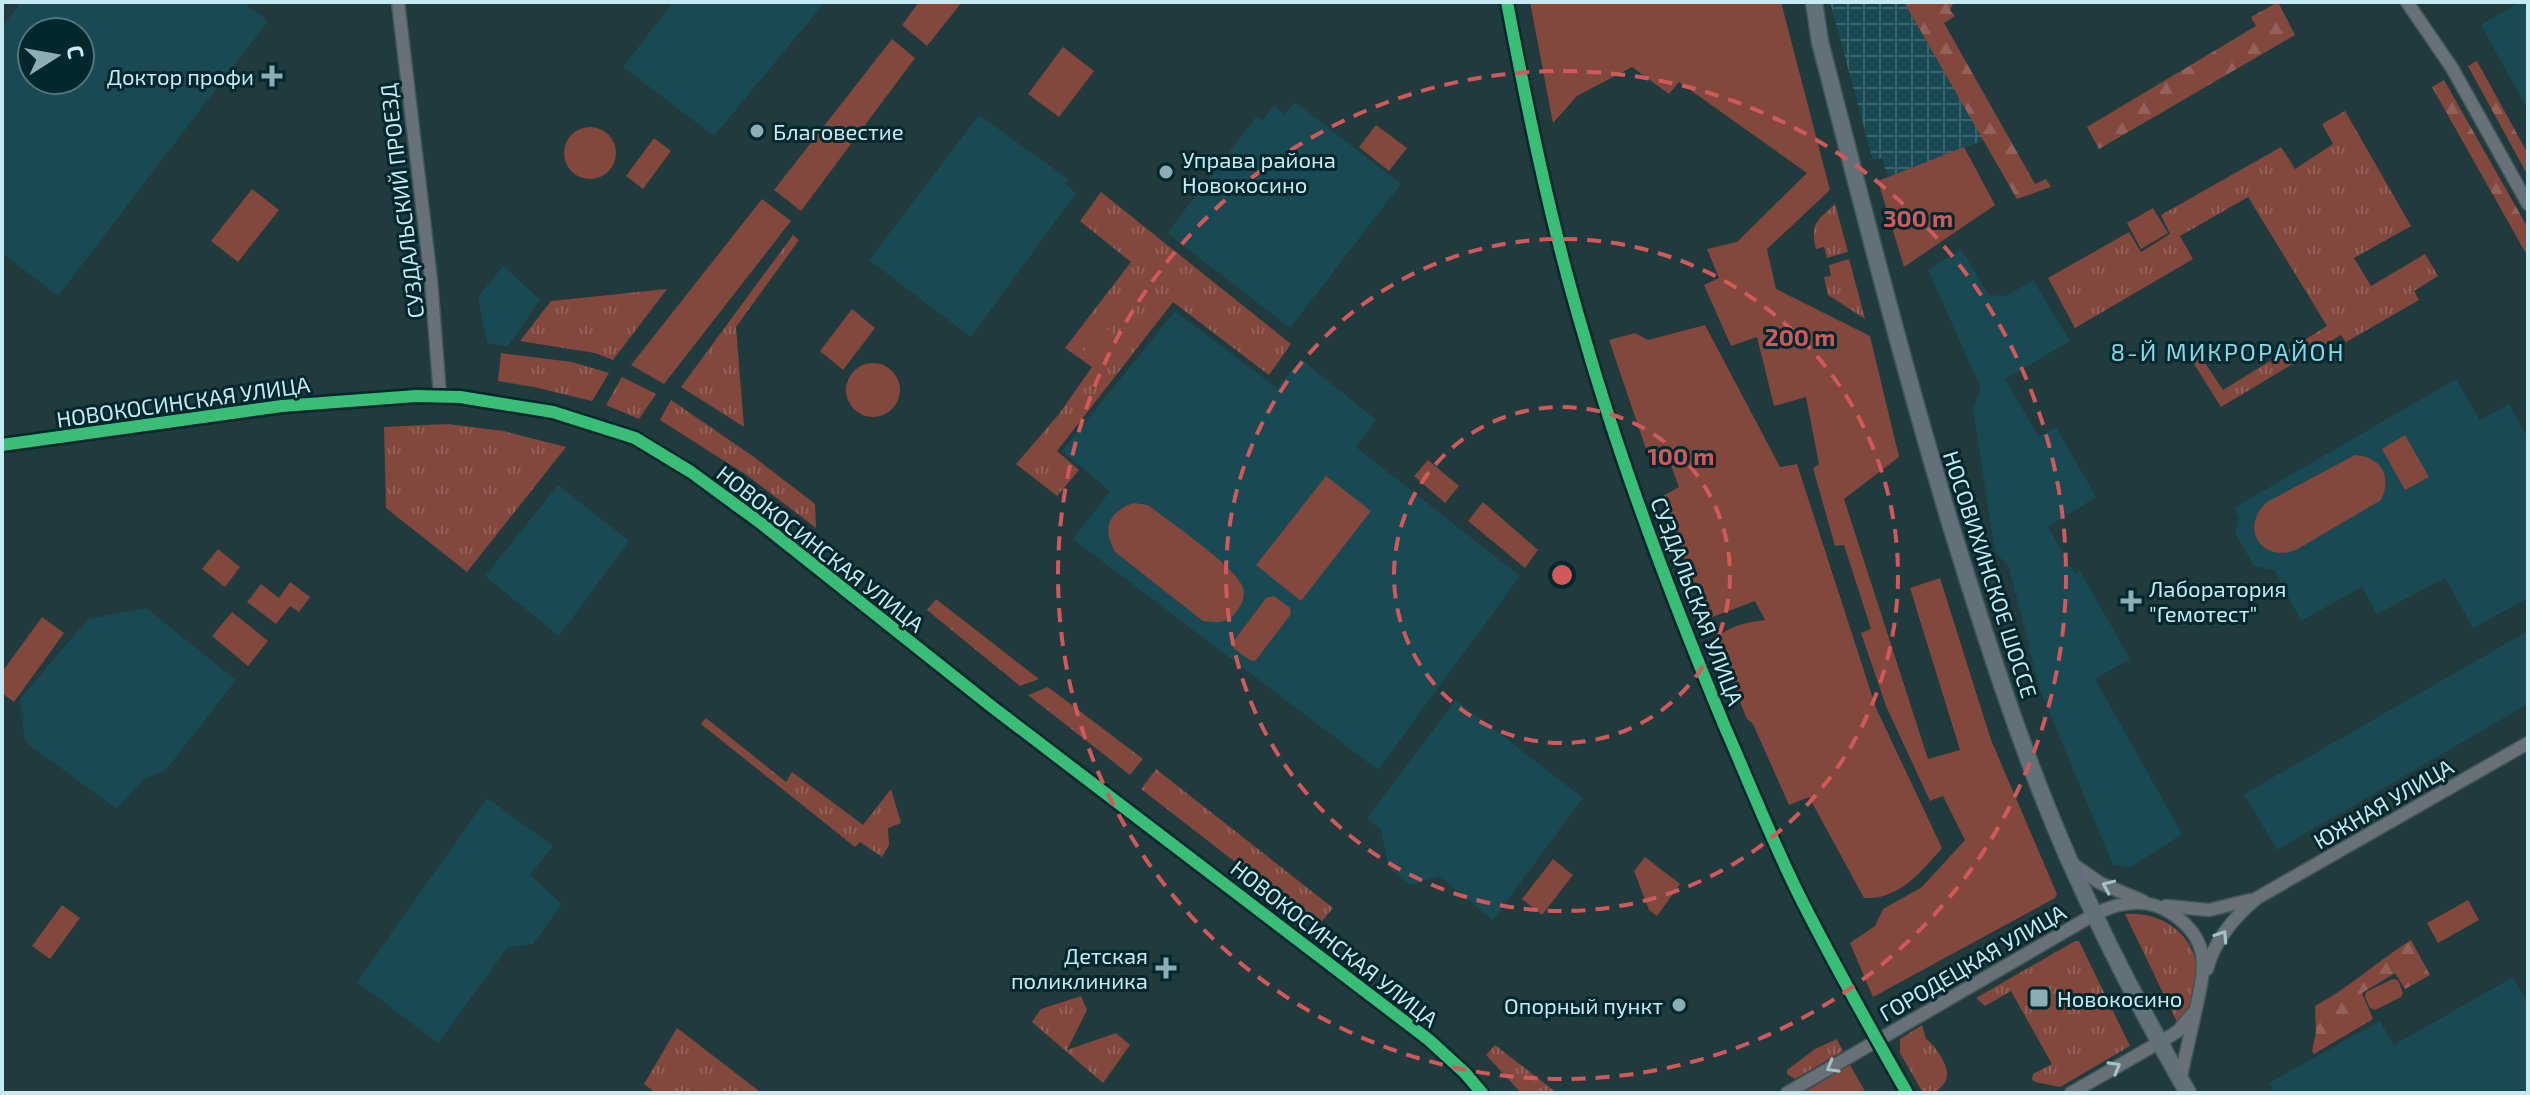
<svg xmlns="http://www.w3.org/2000/svg" width="2530" height="1095" viewBox="0 0 2530 1095" font-family="'Exo 2',sans-serif">
	<style>
		.built { fill: #194a53; fill-rule: evenodd }
		.industrial { fill: url(#industrial-grid) }
		.grass { fill: url(#grass-tufts) }
		.forest { fill: url(#forest-firs) }
		.green { fill: #82473d }
		.lines { fill: none; stroke-linecap: round; stroke-linejoin: round }
		.minor-casing { stroke: #41585b; stroke-width: 15 }
		.major-casing { stroke: #41585b; stroke-width: 19 }
		.minor { stroke: #687078; stroke-width: 12 }
		.major { stroke: #627079; stroke-width: 16 }
		.cycleway-casing { stroke: #02272d; stroke-width: 17 }
		.cycleway { stroke: #3abd76; stroke-width: 12 }
		.oneway { stroke: #a4c0c8 }
		.ring { fill: none; stroke: #d2595b; stroke-width: 4; stroke-dasharray: 14 10 }
		.poi-dot { fill: #8badb3; stroke: #02272d; stroke-width: 3 }
		.labels { text-anchor: middle; dominant-baseline: central; stroke-width: 6; stroke-linejoin: round; paint-order: stroke }
		.poi-label { font-size: 22px; fill: #c4ebf3; stroke: #02272d; text-anchor: start }
		.street-label { font-size: 22px; fill: #c4ebf3; stroke: #02272d }
		.neighbourhood-label { font-size: 24px; letter-spacing: 2px; fill: #84d9e8; stroke: #02272d }
		.centre { fill: #d2595b; stroke: #02272d; stroke-width: 4 }
		.ring-label { font-size: 24px; text-anchor: middle; font-weight: bold; fill: #d2595b; stroke: #02272d; stroke-width: 6; stroke-linejoin: round; paint-order: stroke }
	</style>
	<defs>
		<pattern id="industrial-grid" width="8" height="8" patternUnits="userSpaceOnUse" patternTransform="scale(2)"><rect width="8" height="8" fill="#194a53"/><path d="M0 4h8M4 0v8" fill="none" stroke="#39646c"/></pattern>
		<pattern id="grass-tufts" width="24" height="20" patternUnits="userSpaceOnUse" patternTransform="scale(2)"><rect width="24" height="20" fill="#82473d"/><path d="M3 7l-1-3M5 7V3M7 7l1-3M15 17l-1-3M17 17v-4M19 17l1-3" fill="none" stroke="#92625a"/></pattern>
		<pattern id="forest-firs" width="22" height="20" patternUnits="userSpaceOnUse" patternTransform="scale(2)"><rect width="22" height="20" fill="#82473d"/><path d="M5 1l3.5 6h-7zM16 11l3.5 6h-7z" fill="#92625a"/></pattern>
	</defs>
	<rect width="100%" height="100%" fill="#213a3d"/>
	<g class="built">
		<path d="M21 2H243L268 21 58 296 2 253V27ZM32 32H80V80H32Z"/>
		<polygon points="673,2 825,2 714,136 623,67"/>
		<polygon points="2520,2 2528,2 2528,110 2481,25"/>
		<polygon points="1295,102 1401,184 1290,328 1167,233 1256,117 1262,121 1274,106 1285,114"/>
		<polygon points="979,115 1068,179 1065,184 1076,193 971,337 869,260"/>
		<polygon points="1961,249 1989,295 2006,296 2033,280 2070,341 2005,379 2039,437 2056,427 2096,497 2048,527 2075,574 2080,571 2130,659 2095,679 2182,834 2131,867 2113,865 2040,690 2009,567 1995,552 1973,408 1981,389 1928,270"/>
		<polygon points="503,266 540,300 508,346 487,343 478,297"/>
		<polygon points="1175,311 1277,388 1301,359 1376,420 1356,447 1520,576 1378,770 1073,539 1110,491 1062,451"/>
		<polygon points="2456,379 2480,420 2509,404 2528,438 2528,598 2473,628 2445,578 2377,614 2362,587 2301,621 2274,570 2254,566 2235,533 2239,517 2234,508"/>
		<polygon points="558,485 629,541 559,636 485,576"/>
		<polygon points="146,608 236,680 165,771 144,779 117,809 25,742 20,699 88,619"/>
		<polygon points="2528,631 2528,704 2277,850 2244,794"/>
		<polygon points="1456,700 1583,798 1493,920 1439,876 1410,885 1389,868 1381,830 1367,818"/>
		<polygon points="487,798 553,846 530,875 562,904 533,944 508,947 438,1043 357,982"/>
		<polygon points="2513,977 2528,1003 2528,1093 2274,1093 2269,1083 2380,1021 2394,1045"/>
	</g>
	<polygon class="industrial" points="1830,2 1904,2 1984,140 1888,177 1882,158 1873,160"/>
	<g class="grass">
		<polygon points="2345,111 2411,226 2354,258 2371,286 2425,254 2438,276 2414,291 2419,300 2346,342 2341,335 2221,407 2191,359 2199,354 2223,390 2327,326 2248,197 2180,236 2193,259 2075,328 2048,278 2129,232 2141,252 2170,234 2161,215 2281,147 2295,169 2333,144 2322,124"/>
		<polygon points="1101,192 1291,344 1269,375 1173,302 1057,451 1079,470 1057,496 1016,464 1059,414 1092,367 1065,348 1131,262 1080,221"/>
		<path d="M1835 204 1848 252 1827 258 1824 247 1816 249C1810 223 1817 221 1835 204Z"/>
		<polygon points="793,235 799,240 736,327 744,427 681,387"/>
		<polygon points="1849,259 1865,319 1828,295 1824,277 1831,276 1829,265"/>
		<polygon points="667,289 613,360 595,353 520,341 551,301"/>
		<polygon points="501,353 572,362 609,373 592,401 534,387 498,381"/>
		<polygon points="622,377 656,394 639,419 606,405"/>
		<polygon points="671,400 754,457 815,504 816,528 748,476 660,420"/>
		<polygon points="448,424 503,431 566,447 467,572 386,508 384,427"/>
		<polygon points="936,599 1039,679 1020,686 927,610"/>
		<polygon points="1048,687 1143,759 1130,775 1028,695"/>
		<polygon points="706,718 786,782 792,772 863,825 891,789 901,823 888,828 889,845 882,857 860,842 855,847 701,724"/>
		<polygon points="1156,769 1333,908 1318,926 1141,789"/>
		<path d="M2125 914C2189 910 2221 975 2177 1022Z"/>
		<polygon points="2075,941 2079,941 2130,1046 2060,1087 2035,1082 2032,1079 2033,1074 2052,1064 2011,991 1985,1006 1976,998"/>
		<polygon points="1081,996 1087,1010 1067,1050 1116,1033 1130,1045 1103,1083 1032,1022 1041,1009"/>
		<path d="M1922 1025 1926 1039C1935 1045 1948 1064 1947 1075 1947 1083 1940 1088 1935 1093H1923L1900 1053V1039Z"/>
		<polygon points="677,1028 759,1091 656,1093 644,1084"/>
		<polygon points="1837,1039 1843,1051 1795,1079 1787,1074 1787,1070 1815,1049"/>
		<polygon points="1495,1045 1557,1093 1521,1093 1486,1055"/>
	</g>
	<g class="forest">
		<polygon points="1904,2 1954,2 1950,10 1955,16 1944,23 2035,184 2046,179 2051,187 2017,199"/>
		<polygon points="2278,2 2295,35 2099,149 2087,127 2256,26 2251,17"/>
		<polygon points="2477,61 2528,154 2528,176 2468,66"/>
		<polygon points="2444,80 2528,228 2528,257 2432,87"/>
		<path d="M2411 940 2430 975 2405 989 2395 973 2362 993 2373 1019 2314 1054 2312 1051 2316 1032 2315 1006C2350 987 2378 961 2411 940Z"/>
	</g>
	<g class="green">
		<polygon points="919,2 962,2 927,46 902,25"/>
		<polygon points="1530,2 1781,2 1830,190 1767,249 1776,289 1870,336 1899,457 1844,499 1927,756 1928,759 1960,750 1910,588 1940,578 1991,740 2057,894 2055,898 1873,997 1850,943 1875,926 1883,909 1922,887 1965,840 1943,796 1930,801 1886,706 1861,633 1871,629 1844,545 1835,546 1813,468 1819,464 1806,397 1774,406 1757,337 1731,346 1704,285 1719,278 1707,249 1737,242 1807,173 1679,82 1669,94 1632,67 1577,96 1553,123"/>
		<polygon points="892,39 915,58 801,211 774,190"/>
		<polygon points="1063,47 1094,71 1059,117 1028,94"/>
		<polygon points="1376,125 1407,148 1389,171 1359,147"/>
		<circle cx="590" cy="153" r="26"/>
		<polygon points="654,138 671,151 643,189 626,176"/>
		<polygon points="1964,147 1995,205 1904,267 1878,181"/>
		<polygon points="252,189 279,210 238,262 211,241"/>
		<polygon points="762,199 791,221 664,384 631,365"/>
		<polygon points="2153,208 2168,233 2141,249 2127,223"/>
		<polygon points="852,309 875,328 843,370 820,351"/>
		<path d="M1705 325 1780 467 1797 464 1876 708 1942 848C1921 872 1899 900 1864 898L1809 797 1789 805 1753 724 1747 719 1715 641C1725 626 1749 622 1765 620L1755 601 1707 619 1661 497 1679 487 1665 449 1647 452 1609 340 1635 333 1648 340Z"/>
		<polygon points="1104,326 1120,339 1100,364 1084,352"/>
		<circle cx="873" cy="390" r="27"/>
		<polygon points="2405,435 2429,477 2405,490 2382,449"/>
		<path d="M2355 455C2382 457 2392 477 2381 500L2296 550C2261 563 2239 527 2267 502Z"/>
		<polygon points="1428,460 1459,486 1445,503 1414,476"/>
		<polygon points="1326,476 1371,511 1301,601 1256,565"/>
		<polygon points="1483,502 1538,550 1525,568 1468,521"/>
		<path d="M1133 503 1148 505C1167 520 1238 568 1243 588 1246 598 1241 605 1236 612 1228 624 1216 623 1203 621L1115 552C1102 528 1108 513 1133 503Z"/>
		<polygon points="218,549 240,567 225,587 202,569"/>
		<polygon points="290,582 310,597 299,612 290,606 276,624 247,602 261,584 279,598"/>
		<polygon points="1274,596 1290,608 1291,614 1256,660 1251,661 1233,648 1233,642 1266,598"/>
		<polygon points="232,612 268,641 248,666 212,636"/>
		<polygon points="42,617 64,633 14,702 2,693 2,672"/>
		<polygon points="1645,857 1680,884 1657,916 1649,910 1634,871"/>
		<polygon points="1553,859 1573,875 1542,915 1522,899"/>
		<polygon points="2468,900 2479,920 2438,943 2427,923"/>
		<polygon points="62,905 80,918 50,959 32,946"/>
		<polygon points="2393,979 2398,980 2403,993 2401,997 2375,1010 2370,1008 2365,997 2366,992"/>
		<polygon points="1850,1065 1866,1093 1803,1093"/>
	</g>
	<g class="lines">
		<defs>
			<g id="minor">
				<polyline points="398,2 431,280 440,396"/>
				<path d="M1507 2C1528 113 1551 224 1583 332 1621 466 1671 597 1724 725 1749 782 1772 841 1800 897 1833 963 1870 1028 1907 1093"/>
				<polyline points="2407,2 2452,68 2528,204"/>
				<polyline points="2,445 282,406 416,396 460,397 553,412 635,438 691,472 762,524 991,706 1429,1040 1465,1073 1482,1093"/>
				<polyline points="2071,863 2100,883 2143,901"/>
				<polyline points="2166,906 2209,910 2250,900"/>
				<path d="M2207 969C2215 939 2234 917 2257 898L2528 743"/>
				<path d="M1787 1093 2095 914C2119 902 2147 897 2171 913 2214 941 2204 972 2195 1013 2190 1035 2185 1058 2180 1080"/>
				<polyline points="2071,1093 2167,1038 2178,1031 2192,1014"/>
			</g>
			<path id="major" d="M1814 2 1820 42C1862 204 1903 366 1951 526 1986 639 2022 753 2070 862 2105 940 2145 1018 2188 1093"/>
		</defs>
		<use href="#minor" class="minor-casing"/>
		<use href="#major" class="major-casing"/>
		<use href="#minor" class="minor"/>
		<use href="#major" class="major"/>
		<defs>
			<g id="cycleway">
				<path d="M1507 2C1528 113 1551 224 1583 332 1621 466 1671 597 1724 725 1749 782 1772 841 1800 897 1833 963 1870 1028 1907 1093"/>
				<polyline points="2,445 282,406 416,396 460,397 553,412 635,438 691,472 762,524 991,706 1429,1040 1465,1073 1482,1093"/>
			</g>
		</defs>
		<use href="#cycleway" class="cycleway-casing"/>
		<use href="#cycleway" class="cycleway"/>
	</g>
	<defs><path id="oneway-chevron" d="M-2-3.5L2.5 0L-2 3.5" fill="none" stroke-width="1.6" stroke-linecap="round" stroke-linejoin="round" transform="scale(2)"/></defs>
	<g class="oneway">
		<use href="#oneway-chevron" transform="translate(2108 886) rotate(-156)"/>
		<use href="#oneway-chevron" transform="translate(2222 936) rotate(-57)"/>
		<use href="#oneway-chevron" transform="translate(1832 1067) rotate(150)"/>
		<use href="#oneway-chevron" transform="translate(2115 1067) rotate(-30)"/>
	</g>
	<g class="ring">
		<circle cx="1562" cy="575" r="168"/>
		<circle cx="1562" cy="575" r="336"/>
		<circle cx="1562" cy="575" r="504"/>
	</g>
	<g class="poi-dot">
		<path d="M268 64h8v8h8v8h-8v8h-8v-8h-8v-8h8z"/>
		<circle cx="757" cy="131" r="8"/>
		<circle cx="1166" cy="172" r="8"/>
		<path d="M2127 589h8v8h8v8h-8v8h-8v-8h-8v-8h8z"/>
		<path d="M1162 956h8v8h8v8h-8v8h-8v-8h-8v-8h8z"/>
		<rect x="2029" y="988" width="20" height="20" rx="4"/>
		<circle cx="1679" cy="1005" r="8"/>
	</g>
	<g class="labels">
		<g class="poi-label">
			<text x="254" y="76" text-anchor="end">Доктор профи</text>
			<text x="773" y="131">Благовестие</text>
			<text x="1182" y="159">Управа района<tspan x="1182" dy="25">Новокосино</tspan></text>
			<text x="2149" y="588">Лаборатория<tspan x="2149" dy="25">"Гемотест"</tspan></text>
			<text x="1148" y="955" text-anchor="end">Детская<tspan x="1148" dy="25">поликлиника</tspan></text>
			<text x="2057" y="998">Новокосино</text>
			<text x="1663" y="1005" text-anchor="end">Опорный пункт</text>
		</g>
		<g class="street-label">
			<text transform="translate(401 201) rotate(-97)">СУЗДАЛЬСКИЙ ПРОЕЗД</text>
			<text transform="translate(183 401) rotate(-8)">НОВОКОСИНСКАЯ УЛИЦА</text>
			<text transform="translate(821 548) rotate(38)">НОВОКОСИНСКАЯ УЛИЦА</text>
			<text transform="translate(1991 574) rotate(72)">НОСОВИХИНСКОЕ ШОССЕ</text>
			<text transform="translate(1698 601) rotate(69)">СУЗДАЛЬСКАЯ УЛИЦА</text>
			<text transform="translate(2383 803) rotate(-30)">ЮЖНАЯ УЛИЦА</text>
			<text transform="translate(1335 943) rotate(38)">НОВОКОСИНСКАЯ УЛИЦА</text>
			<text transform="translate(1972 962) rotate(-30)">ГОРОДЕЦКАЯ УЛИЦА</text>
		</g>
		<g class="neighbourhood-label">
			<text x="2228" y="351">8-Й МИКРОРАЙОН</text>
		</g>
	</g>
	<circle cx="1562" cy="575" r="12" class="centre"/>
	<g class="ring-label">
		<text x="1918" y="227">300 m</text>
		<text x="1800" y="346">200 m</text>
		<text x="1681" y="465">100 m</text>
	</g>
	<rect width="2530" height="1095" fill="none" stroke="#c4ebf3" stroke-width="8"/>
	<g transform="translate(56 56) rotate(79)"><circle r="38" fill="#02272d" stroke="#50757c" stroke-width="2"/>
	<path d="M0-6L14 30L0 20L-14 30Z" fill="#8badb3"/>
	<text y="-12" font-size="22" font-weight="bold" text-anchor="middle" fill="#c4ebf3">С</text>
	</g>
</svg>
